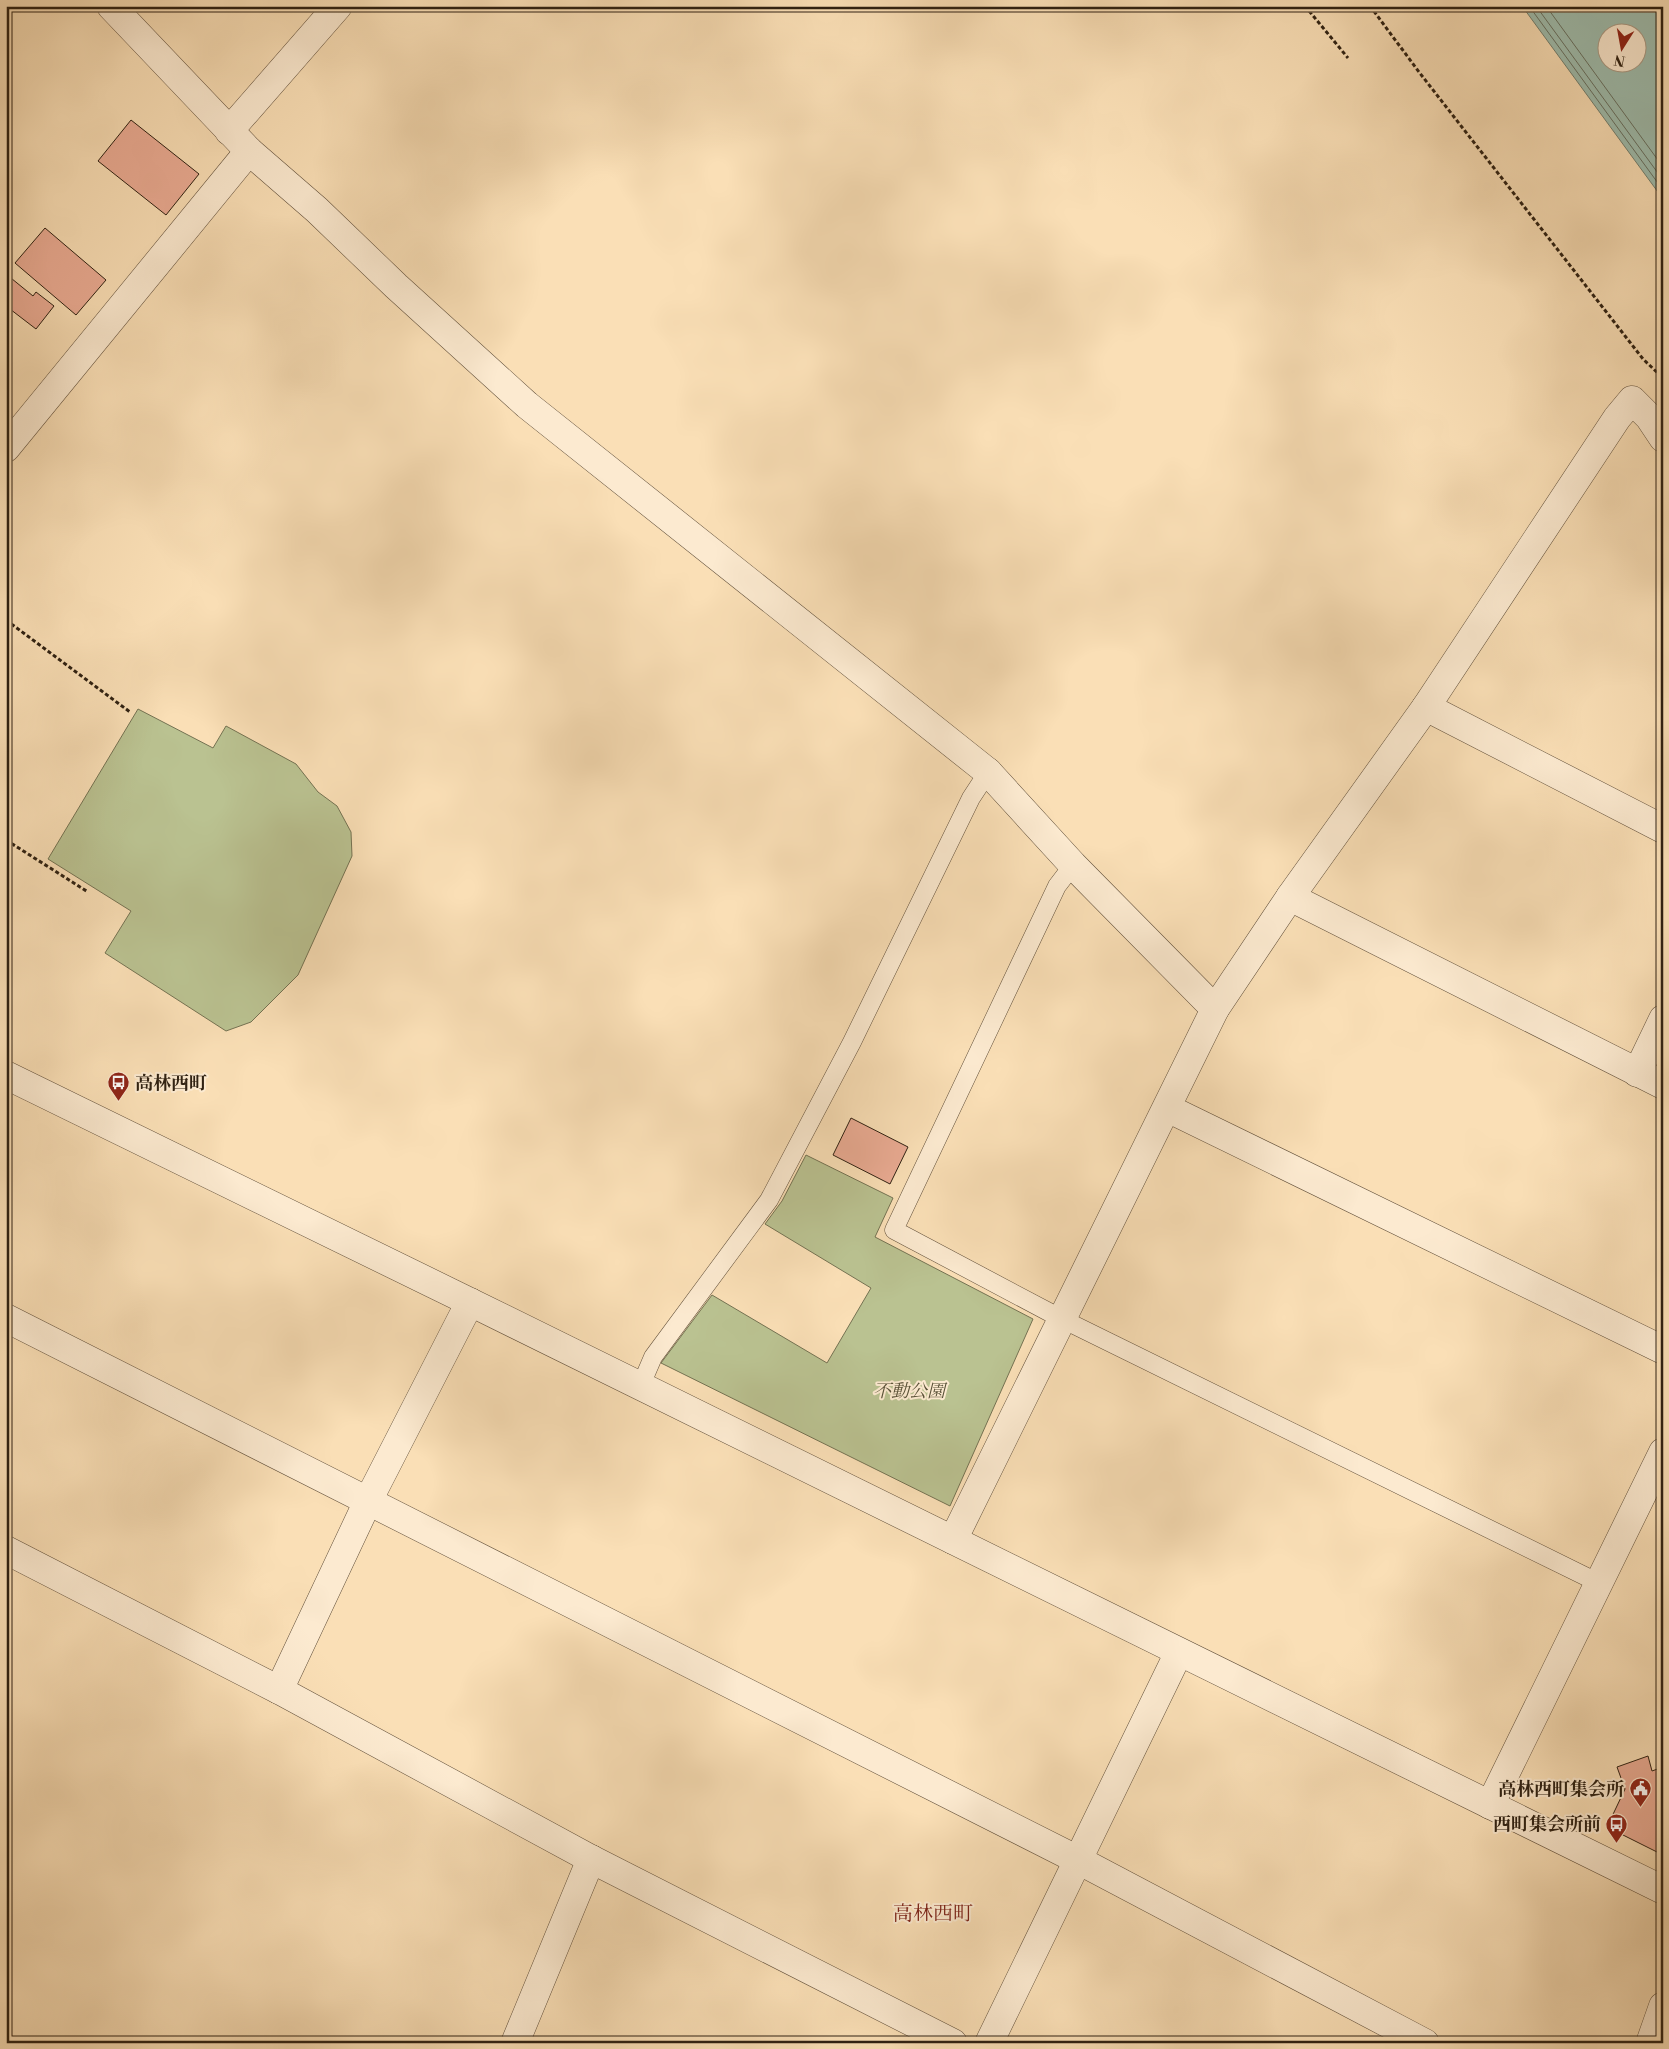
<svg xmlns="http://www.w3.org/2000/svg" width="1669" height="2049" viewBox="0 0 1669 2049" font-family="'Libre Bodoni','Noto Serif JP',serif">
	<style>
		.green { fill: #bac291; stroke: #747252 }
		.water { fill: #9ebdae; stroke: #727f70; fill-rule: evenodd }
		.lines { fill: none; stroke-linecap: round; stroke-linejoin: round }
		.shore { stroke: #666f60; stroke-width: 1 }
		.building { fill: #eaab93; stroke: #2f2112 }
		.service-casing { stroke: #62503b; stroke-width: 19 }
		.minor-casing { stroke: #62503b; stroke-width: 29 }
		.tertiary-casing { stroke: #62503b; stroke-width: 29 }
		.path { stroke: #2f2112; stroke-width: 3; stroke-dasharray: 4 2.5; stroke-linecap: butt }
		.service { stroke: #fcead0; stroke-width: 18 }
		.minor { stroke: #fcead0; stroke-width: 28 }
		.tertiary { stroke: #fcead0; stroke-width: 28 }
		.labels { text-anchor: middle; dominant-baseline: central; stroke-width: 4; stroke-linejoin: round; paint-order: stroke }
		.poi-label { font-size: 18px; font-weight: bold; fill: #2f2112; stroke: #fcead0; text-anchor: end }
		.park-label { font-size: 18px; font-style: italic; fill: #595138; stroke: #fcead0 }
		.quarter-label { font-size: 20px; fill: #7a1f14; stroke: #fcead0 }
	</style>
	<rect width="100%" height="100%" fill="#fadfb6"/>
	<filter id="stains"><feTurbulence type="fractalNoise" baseFrequency=".004" numOctaves="4"/><feColorMatrix values="0 0 0 0 .2 0 0 0 0 .09 0 0 0 0 .02 0 0 0 .5 -.17"/></filter>
	<radialGradient id="worn" r=".72"><stop offset=".6" stop-color="#630" stop-opacity="0"/><stop offset="1" stop-color="#630" stop-opacity=".3"/></radialGradient>
	<g class="green">
		<polygon points="138,709 213,748 226,726 296,764 318,792 337,806 351,832 352,856 298,975 251,1022 226,1031 105,953 131,911 48,859"/>
		<polygon points="806,1155 893,1198 875,1237 1033,1319 950,1506 661,1363 712,1295 827,1363 871,1288 765,1224 782,1201"/>
	</g>
	<path class="water" d="M1522 6H1663V199ZM1606 32H1636V62H1606Z"/>
	<g class="lines">
		<g class="shore">
			<polyline points="1529,6 1663,190"/>
			<polyline points="1536,6 1663,180"/>
			<polyline points="1546,6 1663,167"/>
		</g>
	</g>
	<g class="building">
		<polygon points="131,120 199,174 166,215 98,161"/>
		<polygon points="45,228 106,280 76,315 15,263"/>
		<polygon points="6,274 33,296 36,292 54,306 36,329 6,306"/>
		<polygon points="851,1118 908,1147 890,1184 833,1155"/>
		<polygon points="1648,1756 1652,1771 1663,1767 1663,1855 1607,1827 1625,1789 1617,1767"/>
	</g>
	<g class="lines">
		<defs>
			<g id="service">
				<polyline points="1073,865 1057,886 894,1230 1062,1319 1599,1583"/>
				<polyline points="641,1385 653,1357 769,1200 852,1042 971,798 988,772"/>
			</g>
			<g id="minor">
				<polyline points="229,131 338,6"/>
				<polyline points="1426,707 1663,829"/>
				<polyline points="988,772 1073,865 1215,1009"/>
				<polyline points="1290,897 1663,1085"/>
				<polyline points="1637,1073 1663,1019"/>
				<polyline points="1167,1108 1663,1350"/>
				<polyline points="6,1318 1078,1860 1425,2043"/>
				<polyline points="953,1540 1215,1009 1290,897 1426,707 1617,418 1632,400 1649,417 1663,438"/>
				<polyline points="6,1550 279,1690 591,1859 953,2043"/>
				<polyline points="279,1690 368,1501 470,1302"/>
				<polyline points="1490,1805 1663,1452"/>
				<polyline points="515,2043 591,1859"/>
				<polyline points="989,2043 1179,1652"/>
				<polyline points="1650,2043 1663,2006"/>
			</g>
			<g id="tertiary">
				<polyline points="111,6 249,151 317,210 396,286 527,405 988,772"/>
				<polyline points="6,448 249,151"/>
				<polyline points="6,1075 470,1302 1663,1890"/>
			</g>
		</defs>
		<use href="#service" class="service-casing"/>
		<use href="#minor" class="minor-casing"/>
		<use href="#tertiary" class="tertiary-casing"/>
		<g class="path">
			<polyline points="1305,6 1348,58"/>
			<polyline points="1370,6 1419,72 1643,359 1663,378"/>
			<polyline points="6,620 130,712"/>
			<polyline points="6,840 88,892"/>
		</g>
		<use href="#service" class="service"/>
		<use href="#minor" class="minor"/>
		<use href="#tertiary" class="tertiary"/>
	</g>
	<defs>
		<symbol id="bus-pin" viewBox="-11 -11 22 30"><path d="M0 17L-7.5 6A9.5 9.5 0 1 1 7.5 6Z" fill="#8f2418" stroke="#fcead0"/><path d="M-5-6H5V4H4V6H2V4H-2V6H-4V4H-5ZM-3.5-4V0h7V-4ZM-3.5 1.2v1.5H-2V1.2ZM2 1.2v1.5H3.5V1.2Z" fill="#fff"/></symbol>
		<symbol id="civic-pin" viewBox="-11 -11 22 30"><path d="M0 17L-7.5 6A9.5 9.5 0 1 1 7.5 6Z" fill="#8f2418" stroke="#fcead0"/><path d="M-.6-6.5H3V-4.5H.6V-3L4-1V1h2V6H-6V1h2V-1L-.6-3ZM-1.2 2.5V6h2.4V2.5Z" fill="#fff"/></symbol>
	</defs>
	<g fill-rule="evenodd">
		<use href="#bus-pin" x="106" y="1070" width="25" height="34"/>
		<use href="#civic-pin" x="1628" y="1776" width="25" height="34"/>
		<use href="#bus-pin" x="1604" y="1812" width="25" height="34"/>
	</g>
	<g class="labels">
		<g class="poi-label">
			<text x="135" y="1083" text-anchor="start">高林西町</text>
			<text x="1624" y="1789">高林西町集会所</text>
			<text x="1601" y="1824">西町集会所前</text>
		</g>
		<g class="park-label">
			<text x="909" y="1391">不動公園</text>
		</g>
		<g class="quarter-label">
			<text x="933" y="1914">高林西町</text>
		</g>
	</g>
	<rect width="1669" height="2049" fill="none" stroke="#fadfb6" stroke-width="25"/>
	<rect x="8" y="8" width="1654" height="2034" fill="none" stroke="#2f2112" stroke-width="2.5"/>
	<rect x="12" y="12" width="1644" height="2024" fill="none" stroke="#2f2112"/>
	<g transform="translate(1622 48) rotate(191)"><circle r="24" fill="#fcead0" stroke="#aa9a84"/>
	<path d="M0-4L9 19L0 12L-9 19Z" fill="#8f2418"/>
	<text y="-8" font-size="14" font-weight="bold" text-anchor="middle" fill="#2f2112">N</text>
	</g>
	<rect width="100%" height="100%" filter="url(#stains)"/>
	<rect width="100%" height="100%" fill="url(#worn)"/>
</svg>
